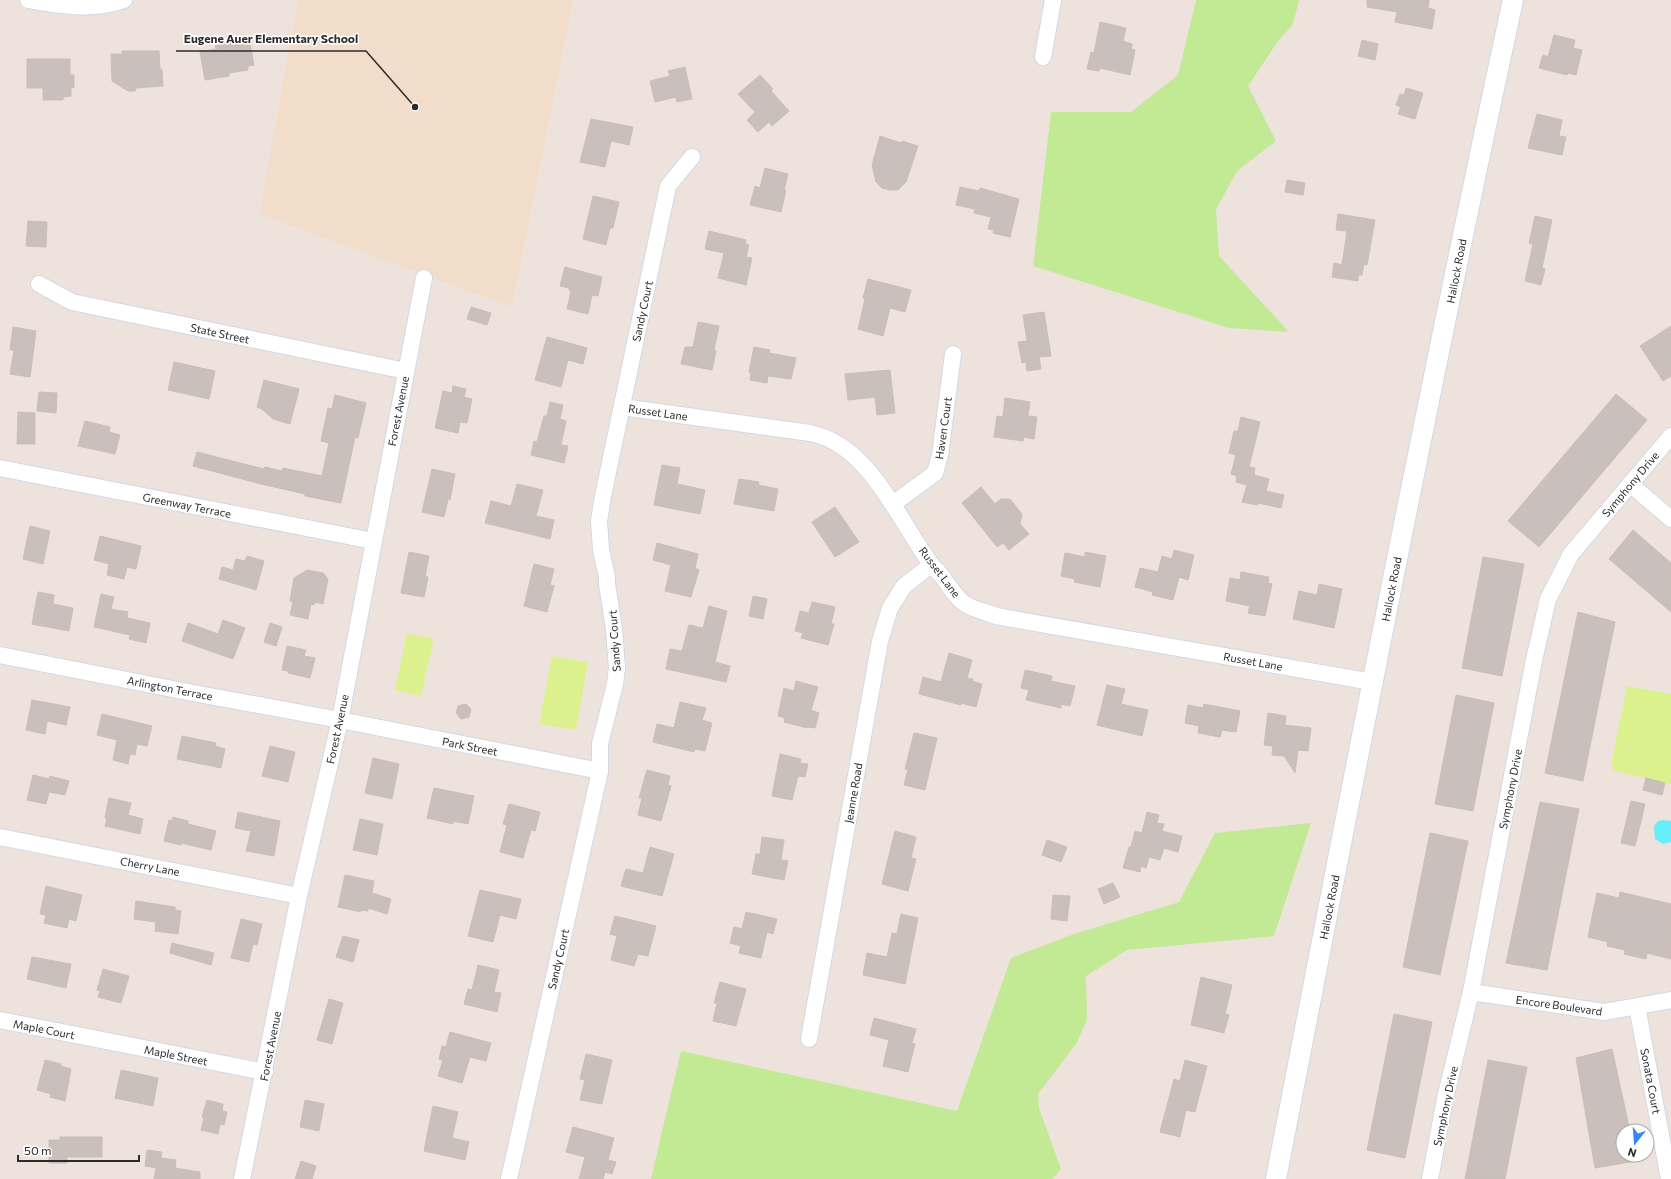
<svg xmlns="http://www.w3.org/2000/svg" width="1671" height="1179" viewBox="0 0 1671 1179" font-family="Commissioner,sans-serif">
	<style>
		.education { fill: #f1ddca }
		.green { fill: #c2e994 }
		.pitch { fill: #dbf18e }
		.water { fill: #66eff9 }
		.building { fill: #c9c0bb; stroke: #cabeb5 }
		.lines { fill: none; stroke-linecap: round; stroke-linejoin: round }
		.minor-casing { stroke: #d1d9e5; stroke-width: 18 }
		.tertiary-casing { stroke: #d1d9e5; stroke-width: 22 }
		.minor { stroke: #fff; stroke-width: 16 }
		.tertiary { stroke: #fff; stroke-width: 20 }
		.labels { text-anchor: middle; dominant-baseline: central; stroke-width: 3; stroke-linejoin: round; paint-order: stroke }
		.street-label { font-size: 11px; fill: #2b2b2b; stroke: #fff }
		.leader { fill: none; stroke: #2b2b2b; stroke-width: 1.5 }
		.callout-dot { fill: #2b2b2b; stroke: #fff; stroke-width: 1.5 }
		.callout-label { font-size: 12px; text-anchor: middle; font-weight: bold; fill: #2b2b2b; stroke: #fff; stroke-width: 3; stroke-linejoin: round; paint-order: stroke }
	</style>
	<rect width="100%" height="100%" fill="#eee3dc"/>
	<polygon class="education" points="298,0 573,0 512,307 259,214"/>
	<g class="green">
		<polygon points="1196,0 1299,0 1293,24 1276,44 1248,86 1276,141 1237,171 1216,209 1219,256 1289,332 1229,328 1033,266 1051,112 1131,112 1178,75"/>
		<polygon points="1311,823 1274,936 1127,950 1086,976 1087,1020 1076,1044 1038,1094 1039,1108 1061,1169 1052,1179 651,1179 681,1051 957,1111 1011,958 1074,934 1179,902 1215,833"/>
	</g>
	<g class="pitch">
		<polygon points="407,633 434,639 421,696 395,690"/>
		<polygon points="552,656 588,662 576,730 539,724"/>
		<polygon points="1627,686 1671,694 1671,784 1615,771 1611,764"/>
	</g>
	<polygon class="water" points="1663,820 1671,821 1671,842 1663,844 1655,839 1654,826 1658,821"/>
	<g class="building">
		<polygon points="1367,0 1429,0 1428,8 1435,10 1432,29 1395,22 1397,12 1367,7"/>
		<polygon points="1100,22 1126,28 1123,41 1132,44 1131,49 1135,50 1130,75 1100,68 1099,71 1087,69 1091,52 1094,53"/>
		<polygon points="1554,35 1575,40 1573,48 1582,50 1576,75 1568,73 1567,75 1539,68 1543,55 1548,57"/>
		<polygon points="249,38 254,65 248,66 248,70 229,73 229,76 205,80 200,52 216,49 215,46"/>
		<polygon points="1362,40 1378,44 1375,60 1358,56"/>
		<polygon points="122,51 159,51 160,69 162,70 163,86 136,88 135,91 128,91 112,81 111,54 122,54"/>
		<polygon points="27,59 70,59 70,75 74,75 74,88 71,87 71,96 63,97 63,100 43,100 43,88 27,88"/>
		<polygon points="685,67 692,99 677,102 676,97 655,102 650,81 670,76 668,71"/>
		<polygon points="760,75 773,89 771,91 789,111 772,126 769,122 758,132 747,120 755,112 738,94"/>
		<polygon points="1406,88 1423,93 1415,119 1398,114 1401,107 1396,105 1400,94 1404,95"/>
		<polygon points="1537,114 1562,120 1559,136 1566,137 1562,155 1528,148"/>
		<polygon points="591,119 633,127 629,145 611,141 605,167 580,162"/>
		<polygon points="880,136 901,143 902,141 918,146 906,182 898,190 889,190 882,188 876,182 872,165"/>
		<polygon points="765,168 788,174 784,190 786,190 781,212 750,205 755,186 760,188"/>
		<polygon points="1287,180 1305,183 1303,195 1285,192"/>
		<polygon points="960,187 979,191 980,188 1019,199 1010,237 993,233 994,230 988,229 991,217 974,213 975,209 956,205"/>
		<polygon points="593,196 619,202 613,228 610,228 606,245 583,239"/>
		<polygon points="1338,214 1375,220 1367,265 1364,264 1362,275 1358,275 1358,281 1332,277 1334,263 1342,265 1347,231 1336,230"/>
		<polygon points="1535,216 1552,220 1542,268 1545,269 1541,285 1525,281 1533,244 1529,243"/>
		<polygon points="28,221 47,222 46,247 26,246"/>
		<polygon points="709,231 746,240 745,244 749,245 746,257 752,258 746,285 718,278 724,253 705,249"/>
		<polygon points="565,267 602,277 598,296 592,295 588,314 567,309 571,291 569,290 569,288 560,286"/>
		<polygon points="868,279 911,290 905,312 890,308 883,336 858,329 865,299 863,298"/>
		<polygon points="471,307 491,313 487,325 467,319"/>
		<polygon points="1044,312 1051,356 1039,357 1041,369 1027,371 1026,362 1022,363 1018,342 1027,341 1023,315"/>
		<polygon points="698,322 719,326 714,350 716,351 712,370 681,364 685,347 693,347"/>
		<polygon points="1671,326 1671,376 1663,381 1640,346"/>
		<polygon points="13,327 36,331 30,377 10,374 14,350 10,350"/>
		<polygon points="547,337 587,348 583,364 568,360 561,387 535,380"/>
		<polygon points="754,347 770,350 769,353 796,358 791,379 768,376 767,383 750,380 751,373 749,372"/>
		<polygon points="174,362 215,371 209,399 168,390"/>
		<polygon points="890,370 895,413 877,415 875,397 848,400 845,374"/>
		<polygon points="264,380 299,389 290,424 273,419 262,409 257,407"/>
		<polygon points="453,386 466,389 464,397 472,399 467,423 460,422 458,433 435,428 443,391 452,393"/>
		<polygon points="39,392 57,393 56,413 37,411"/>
		<polygon points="1616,394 1647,420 1539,547 1508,521"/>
		<polygon points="335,395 366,403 358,438 355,437 341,503 305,496 305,494 261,484 193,466 197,452 264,469 265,467 282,471 283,468 322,476 329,443 321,441 328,408 332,409"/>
		<polygon points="1005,398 1030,402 1028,416 1037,417 1034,439 1024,437 1023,441 994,437 997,416 1003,417"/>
		<polygon points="550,402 563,405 560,419 566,421 561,445 568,446 564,463 531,455 534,441 537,442 544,416 547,416"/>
		<polygon points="18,412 35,413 35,444 17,444"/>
		<polygon points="1241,417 1260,422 1249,467 1255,468 1254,475 1269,479 1266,491 1284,495 1281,508 1258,503 1257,505 1242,502 1247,485 1236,482 1237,476 1231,474 1236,455 1229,453 1234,431 1238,431"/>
		<polygon points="85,421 110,427 109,432 120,435 115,454 78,446"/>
		<polygon points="662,465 680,468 677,484 705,490 700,514 654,505"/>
		<polygon points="432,469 455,474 450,500 448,499 444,517 422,512"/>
		<polygon points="739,479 759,482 758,485 778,489 774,511 734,504"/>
		<polygon points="517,484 543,490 536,516 554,520 550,539 485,523 491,501 511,506"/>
		<polygon points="981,487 995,504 1001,499 1010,499 1022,514 1020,524 1029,534 1009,550 1003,543 997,547 962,503"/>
		<polygon points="835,507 859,542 835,557 812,522"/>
		<polygon points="30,526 50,531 43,564 23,559"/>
		<polygon points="1633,530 1671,563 1671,612 1609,559"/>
		<polygon points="100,536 141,546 136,569 127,567 124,579 107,575 109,564 94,560"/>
		<polygon points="657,543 698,554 695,568 699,570 691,597 665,591 671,565 653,560"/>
		<polygon points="1174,550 1194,555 1188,580 1179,577 1173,600 1152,595 1153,592 1135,587 1140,568 1158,572 1162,556 1172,559"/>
		<polygon points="409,552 429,556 425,576 428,577 424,597 401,593"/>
		<polygon points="1085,552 1106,556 1100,587 1074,582 1075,579 1061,576 1065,553 1085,557"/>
		<polygon points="247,556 264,561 256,590 219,579 222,567 233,570 236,559 245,561"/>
		<polygon points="1483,557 1524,564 1502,676 1462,668"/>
		<polygon points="534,564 554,569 550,585 554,586 547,612 524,606"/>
		<polygon points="307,570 323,573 328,579 323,604 315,602 314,605 311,604 308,619 290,615 293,602 290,601 294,578"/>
		<polygon points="1241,572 1269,577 1268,583 1272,584 1265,616 1248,613 1250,606 1226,601 1230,578 1240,580"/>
		<polygon points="1319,584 1342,589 1334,628 1293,619 1299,591 1317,595"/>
		<polygon points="38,592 54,595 53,604 73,608 69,631 32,624"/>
		<polygon points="101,594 114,597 111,609 128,612 127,618 150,623 146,643 129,639 130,635 94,627"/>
		<polygon points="753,596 767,599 763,619 749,616"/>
		<polygon points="812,602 835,607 831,624 834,624 828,645 801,638 803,633 795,631 800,611 809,613"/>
		<polygon points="709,606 727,611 715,662 730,666 726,682 666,669 670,649 682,651 689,625 703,628"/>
		<polygon points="1578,612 1615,622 1583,781 1545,773"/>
		<polygon points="223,620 245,628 233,659 182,641 188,623 218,634"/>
		<polygon points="270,623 282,627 276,646 264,642"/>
		<polygon points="287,646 306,650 304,656 315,658 310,678 288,673 288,671 282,670"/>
		<polygon points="949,653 972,660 967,678 973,679 972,681 982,684 976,707 961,703 961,705 919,694 923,677 941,682"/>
		<polygon points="1025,670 1052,676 1051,681 1075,686 1070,706 1061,704 1061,708 1026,700 1029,690 1021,688"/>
		<polygon points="796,681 818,687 811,710 819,713 815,728 808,727 807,728 784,722 785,718 778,716 784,688 794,691"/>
		<polygon points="1107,685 1125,689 1121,704 1148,710 1142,736 1097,725"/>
		<polygon points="1456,695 1494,703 1473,811 1435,804"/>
		<polygon points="32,700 70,707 66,725 47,721 45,734 26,730"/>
		<polygon points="680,702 706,708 702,720 712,723 705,751 695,749 694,752 653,742 657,724 674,728"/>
		<polygon points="466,704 471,709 469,717 461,719 456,713 458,706"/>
		<polygon points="1204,704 1240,711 1236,732 1222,730 1220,737 1198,733 1199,726 1185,723 1188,705 1203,708"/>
		<polygon points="1268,713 1286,716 1285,725 1311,728 1308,751 1298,750 1295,773 1284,756 1272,755 1273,746 1264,745"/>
		<polygon points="102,714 152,726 147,746 137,744 135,755 130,754 128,764 113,760 117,740 97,735"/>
		<polygon points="914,733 937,738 925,790 904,785 908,769 905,769"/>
		<polygon points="182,736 216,743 215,746 225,749 221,768 177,759"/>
		<polygon points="270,746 295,752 288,782 262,776"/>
		<polygon points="780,754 801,759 800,763 808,764 805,777 798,776 792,800 772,796"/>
		<polygon points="373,758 399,764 392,799 365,793"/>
		<polygon points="647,770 670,776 668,785 671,786 661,821 638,815 642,798 639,798"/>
		<polygon points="33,775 49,779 50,776 69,781 65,795 49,792 46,804 27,800"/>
		<polygon points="1646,778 1665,783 1662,795 1643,790"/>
		<polygon points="434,788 474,796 468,824 453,821 453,824 427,818"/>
		<polygon points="109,798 131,803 128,815 143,819 140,834 105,826 107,819 105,818"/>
		<polygon points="1631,801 1645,804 1635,846 1621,843"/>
		<polygon points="1540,802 1579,809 1547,970 1506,963"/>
		<polygon points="509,804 540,812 535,831 531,830 523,858 500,852 507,825 503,824"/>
		<polygon points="238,812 280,821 274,856 246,851 251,831 235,828"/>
		<polygon points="1147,812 1159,815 1157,823 1164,824 1162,831 1182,836 1178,852 1164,848 1160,860 1149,857 1146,868 1141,866 1140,872 1123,868 1129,847 1131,847 1135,831 1142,833"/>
		<polygon points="173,817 188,821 188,824 216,831 211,850 181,843 181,845 164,841 169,820 172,821"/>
		<polygon points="360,819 383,824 377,855 353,850"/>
		<polygon points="895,831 916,837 911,858 916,859 908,891 882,884"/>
		<polygon points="1430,833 1468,841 1440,975 1403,967"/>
		<polygon points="762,837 784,840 781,860 788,861 784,880 752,874 756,854 760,854"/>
		<polygon points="1047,840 1067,847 1061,862 1042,855"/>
		<polygon points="650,847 674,854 662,896 621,886 626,869 643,873"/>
		<polygon points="345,875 374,881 372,893 391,899 387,914 368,908 368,911 361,910 361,912 338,907"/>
		<polygon points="1113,883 1120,897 1104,904 1098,889"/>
		<polygon points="46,886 82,895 76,921 69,919 67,928 44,923 46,915 40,914"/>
		<polygon points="480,890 521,899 516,919 500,915 493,942 468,936"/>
		<polygon points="1620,892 1671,904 1671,959 1647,953 1646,959 1624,954 1625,950 1607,946 1608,942 1588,937 1597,893 1619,898"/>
		<polygon points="1053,895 1070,896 1067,921 1051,919"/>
		<polygon points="136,901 175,907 175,910 181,911 178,934 155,931 156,922 134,919"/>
		<polygon points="746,912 777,919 773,934 767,932 761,958 739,953 741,946 730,943 734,927 742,929"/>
		<polygon points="901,914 918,918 905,984 863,975 867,953 887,957 892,933 897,934"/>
		<polygon points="615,916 656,926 648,956 638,954 634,966 611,960 617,936 610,934"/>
		<polygon points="241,919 262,924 257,945 253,944 249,962 231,958"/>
		<polygon points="343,936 359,940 353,962 336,957"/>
		<polygon points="172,943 214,953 211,965 170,953"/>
		<polygon points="32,957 71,964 66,988 27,979"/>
		<polygon points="478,965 499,970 494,992 501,993 497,1012 464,1004 468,989 472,990"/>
		<polygon points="103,969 129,976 121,1003 98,997 100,991 97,990"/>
		<polygon points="1201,977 1232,985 1225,1014 1229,1015 1224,1033 1191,1025"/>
		<polygon points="720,982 746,989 736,1026 713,1021 717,1003 714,1003"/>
		<polygon points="329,999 343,1003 332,1044 317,1040"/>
		<polygon points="1394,1014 1432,1022 1405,1158 1367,1150"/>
		<polygon points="874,1018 916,1029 912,1043 915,1044 908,1072 883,1066 889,1040 870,1035"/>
		<polygon points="450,1032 491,1043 486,1061 470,1057 462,1083 438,1076 443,1060 439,1059 442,1046 446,1047"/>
		<polygon points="1612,1049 1630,1131 1623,1131 1623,1155 1635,1155 1636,1161 1595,1168 1576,1058"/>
		<polygon points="586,1054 612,1060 602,1104 580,1100 585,1080 580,1079"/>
		<polygon points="45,1060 61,1064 61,1066 71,1069 65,1101 50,1097 51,1094 37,1090"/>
		<polygon points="1185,1060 1207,1066 1195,1112 1186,1110 1180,1137 1160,1132 1174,1079 1180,1081"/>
		<polygon points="1488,1060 1527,1067 1505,1179 1465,1179"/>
		<polygon points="121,1070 158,1078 153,1106 115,1098"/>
		<polygon points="207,1100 223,1104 222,1111 227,1112 224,1125 220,1124 218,1134 201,1130 204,1118 202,1117"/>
		<polygon points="305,1100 324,1104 319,1131 300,1127"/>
		<polygon points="433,1106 458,1112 452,1138 469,1142 465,1160 424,1151"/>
		<polygon points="573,1127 614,1138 608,1160 616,1162 612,1174 605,1172 603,1179 579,1179 585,1157 566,1152"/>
		<polygon points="60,1137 102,1137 102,1157 67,1157 67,1163 49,1163 49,1140 60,1140"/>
		<polygon points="147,1150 162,1152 161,1158 176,1160 175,1168 200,1172 200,1179 154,1179 156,1168 145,1166"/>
		<polygon points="301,1161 316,1166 312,1179 295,1179"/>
	</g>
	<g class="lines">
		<defs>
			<g id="minor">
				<path d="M28 0C59 6 93 11 124 0"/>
				<polyline points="1043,57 1053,0"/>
				<polyline points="39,284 72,302 406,371"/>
				<path d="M622 407 810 433C869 444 899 521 931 564 934 568 938 571 941 575 949 585 956 599 967 605 975 610 987 612 996 616L1372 682"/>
				<polyline points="0,468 373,541"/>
				<polyline points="1630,484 1671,519"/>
				<polyline points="893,504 935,473 940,455 953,354"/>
				<polyline points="0,655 193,693 340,720 600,771"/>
				<polyline points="0,837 299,896"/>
				<polyline points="1471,992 1604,1012 1671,1000"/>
				<polyline points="1637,1006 1669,1179"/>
				<polyline points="0,1020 265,1072"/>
				<polyline points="809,1039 880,641 890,608 904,586 931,565"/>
				<polyline points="242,1179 299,896 340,720 424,278"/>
				<polyline points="509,1179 600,771 600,744 615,684 617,668 614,629 607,584 607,577 601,550 599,521 603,496 668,186 692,157"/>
				<polyline points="1430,1179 1445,1099 1471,992 1534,660 1548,599 1571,554 1671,436"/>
			</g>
			<path id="tertiary" d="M1276 1179C1352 785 1428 392 1513 0"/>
		</defs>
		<use href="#minor" class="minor-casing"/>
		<use href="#tertiary" class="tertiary-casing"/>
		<use href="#minor" class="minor"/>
		<use href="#tertiary" class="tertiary"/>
	</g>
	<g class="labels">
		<g class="street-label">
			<text transform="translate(1456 271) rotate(-79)">Hallock Road</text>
			<text transform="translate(642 311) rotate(-78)">Sandy Court</text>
			<text transform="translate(220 333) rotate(12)">State Street</text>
			<text transform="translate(398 411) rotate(-79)">Forest Avenue</text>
			<text transform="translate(658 412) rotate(8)">Russet Lane</text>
			<text transform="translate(943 428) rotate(-82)">Haven Court</text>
			<text transform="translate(1630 484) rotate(-50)">Symphony Drive</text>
			<text transform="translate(187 505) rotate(11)">Greenway Terrace</text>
			<text transform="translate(940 572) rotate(53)">Russet Lane</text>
			<text transform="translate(1391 589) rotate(-79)">Hallock Road</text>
			<text transform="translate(614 641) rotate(-94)">Sandy Court</text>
			<text transform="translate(1253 661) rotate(10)">Russet Lane</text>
			<text transform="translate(170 688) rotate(11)">Arlington Terrace</text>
			<text transform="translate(337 729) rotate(-78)">Forest Avenue</text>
			<text transform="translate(470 746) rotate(11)">Park Street</text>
			<text transform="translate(1510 789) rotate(-79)">Symphony Drive</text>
			<text transform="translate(853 793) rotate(-80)">Jeanne Road</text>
			<text transform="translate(150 866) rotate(11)">Cherry Lane</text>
			<text transform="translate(1329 907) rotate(-79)">Hallock Road</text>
			<text transform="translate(558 959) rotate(-77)">Sandy Court</text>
			<text transform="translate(1559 1005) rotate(8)">Encore Boulevard</text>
			<text transform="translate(44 1029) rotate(11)">Maple Court</text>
			<text transform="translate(270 1046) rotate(-79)">Forest Avenue</text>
			<text transform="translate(176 1055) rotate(11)">Maple Street</text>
			<text transform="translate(1651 1081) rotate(79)">Sonata Court</text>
			<text transform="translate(1445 1106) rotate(-78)">Symphony Drive</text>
		</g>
	</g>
	<path class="leader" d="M415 107L366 51H176"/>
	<circle class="callout-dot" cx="415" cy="107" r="4"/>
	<g class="callout-label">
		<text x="271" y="43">Eugene Auer Elementary School</text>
	</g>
	<g transform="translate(1635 1143) rotate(197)"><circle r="19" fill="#ffffff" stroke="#aaaaaa"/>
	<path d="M0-3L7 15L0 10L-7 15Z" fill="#3884ff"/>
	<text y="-6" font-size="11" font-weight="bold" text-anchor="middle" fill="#2b2b2b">N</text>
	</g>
	<path d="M18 1155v6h121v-6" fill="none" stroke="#2b2b2b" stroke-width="2"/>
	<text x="24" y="1155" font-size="12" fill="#2b2b2b" stroke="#ffffff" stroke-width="3" paint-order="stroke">50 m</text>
</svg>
